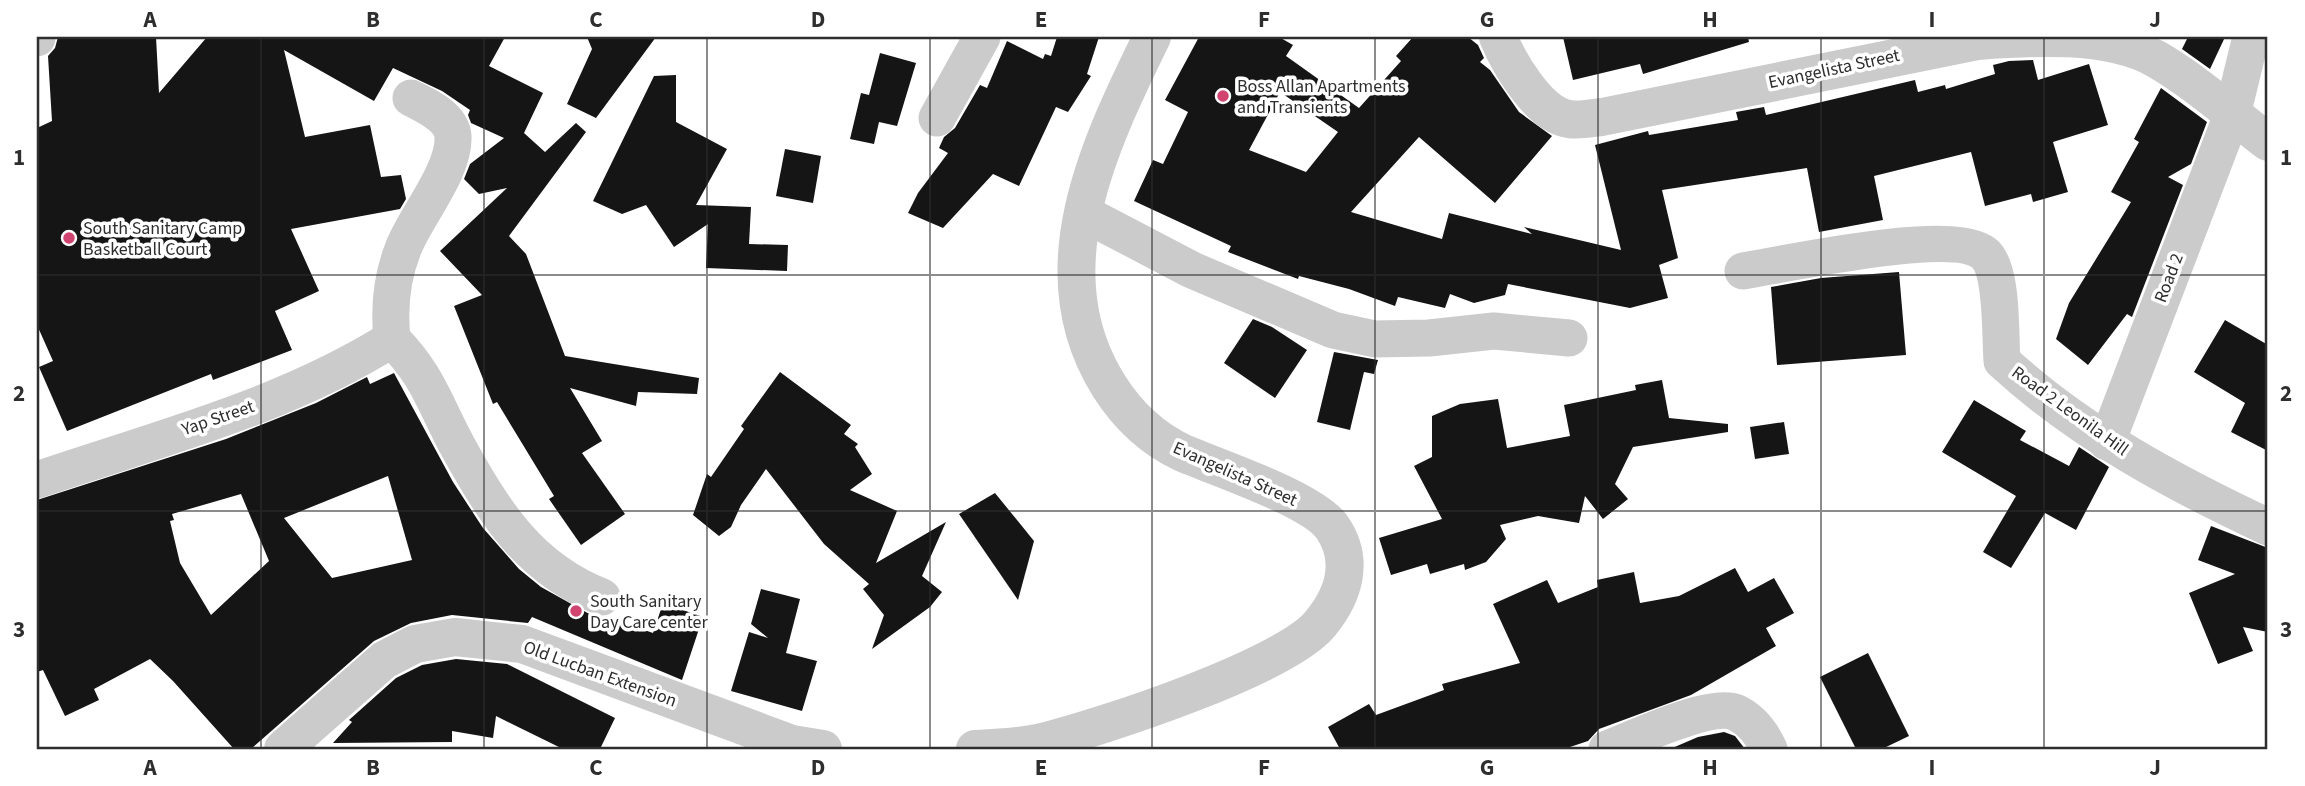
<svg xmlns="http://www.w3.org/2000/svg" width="2305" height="786" viewBox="0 0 2305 786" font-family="'Source Sans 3',sans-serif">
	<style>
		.building { fill: #151515; fill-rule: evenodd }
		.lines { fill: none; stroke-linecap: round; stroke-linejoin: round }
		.minor { stroke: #cbcbcb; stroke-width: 37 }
		.tertiary { stroke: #cbcbcb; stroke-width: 38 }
		.grid { fill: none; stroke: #2e2e2e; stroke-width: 2; stroke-opacity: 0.55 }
		.poi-dot { fill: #d0446f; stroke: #fff; stroke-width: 2.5 }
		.labels { text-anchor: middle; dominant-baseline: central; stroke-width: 7; stroke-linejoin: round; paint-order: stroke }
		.street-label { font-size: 18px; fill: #2e2e2e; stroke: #fff }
		.poi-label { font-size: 18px; fill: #2e2e2e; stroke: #fff; text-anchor: start }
		.neatline { fill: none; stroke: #2e2e2e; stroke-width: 2.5 }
		.grid-label { font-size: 23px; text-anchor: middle; font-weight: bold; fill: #2e2e2e }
	</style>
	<rect width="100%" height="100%" fill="#fff"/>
	<g class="building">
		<polygon points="58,37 156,37 159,93 207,37 505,37 489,66 543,93 524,133 545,152 576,123 586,132 509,236 526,254 565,356 699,378 697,394 638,392 636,406 570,388 602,441 582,453 625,514 581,545 549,499 554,496 497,402 493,404 454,306 482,295 440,251 507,188 479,194 464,179 470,164 504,138 471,123 468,115 470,110 442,91 393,68 374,101 284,50 305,137 370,125 381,177 401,175 406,199 400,209 291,229 319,291 275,311 292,350 213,380 211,374 67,431 39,367 53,361 37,325 37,128 52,121 48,56 55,48"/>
		<polygon points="587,37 656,37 596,118 567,104 592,49"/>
		<polygon points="1057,37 1099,37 1087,74 1091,76 1068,112 1056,107 1019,186 993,174 943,228 908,213 918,193 948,153 939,148 944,137 955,128 980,85 987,88 1007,41 1043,59 1045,54 1051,56"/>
		<path d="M1199 37H1279L1293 45 1286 56 1359 108 1401 61 1396 56 1413 37H1468L1478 45 1484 58 1480 62 1490 70 1519 112 1552 136 1495 203 1419 137 1351 212 1442 239 1449 213 1532 234 1524 227 1621 250 1595 145 1648 131 1649 135 1738 120 1736 112 1764 107 1766 115 1915 80 1918 92 1945 85 1946 89 1995 74 1993 65 2009 61 2033 60 2038 80 2089 64 2108 125 2053 142 2068 192 2033 202 2031 194 1985 206 1971 152 1874 176 1883 220 1819 232 1807 168 1662 190 1678 258 1659 265 1668 298 1630 308 1508 284 1505 295 1474 303 1450 294 1445 308 1398 297 1395 306 1349 289 1299 276 1298 279 1228 252 1231 246 1134 201 1153 160 1163 164 1188 112 1165 100ZM1280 92 1338 132 1306 172 1249 150Z"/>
		<polygon points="1563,37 1748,37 1749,42 1643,74 1640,64 1573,80"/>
		<polygon points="2188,37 2225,37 2210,69 2182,49"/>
		<polygon points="880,53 916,63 897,126 879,122 874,144 850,139 861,93 869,95"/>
		<polygon points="676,75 676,122 727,149 696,205 751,207 749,244 788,245 787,271 706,268 708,224 674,247 646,205 622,214 593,201 654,76"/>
		<polygon points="2161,88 2207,122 2191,164 2168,177 2183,185 2132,317 2127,314 2088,365 2056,339 2069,303 2131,202 2111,192 2139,142 2134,139"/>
		<polygon points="785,149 821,156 813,203 776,196"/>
		<polygon points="1899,272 1906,355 1777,365 1771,287 1821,278"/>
		<polygon points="1253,319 1272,327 1307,350 1275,398 1224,363"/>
		<polygon points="2225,320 2268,345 2268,451 2231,432 2245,403 2194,372"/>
		<polygon points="1334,352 1378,360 1374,374 1364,372 1350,430 1317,422"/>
		<polygon points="780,372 851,425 844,434 858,444 855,447 872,474 850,490 897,511 876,563 946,522 922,576 942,592 930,607 872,649 884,615 863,589 869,584 824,544 766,469 741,505 731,527 719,536 693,515 707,474 711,477 744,429 741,426"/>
		<path d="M394 373 453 482 483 528 519 569 541 587 593 616 607 617 653 633 663 603 703 617 682 680 532 617 528 623 452 615 411 623 374 641 251 749H234L173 681 150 659 94 689 99 700 65 716 43 670 37 672V500L226 439 316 403 367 377 370 384ZM388 476 412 560 332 578 284 518ZM241 494 269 561 211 615 180 563 170 521 174 520 172 514Z"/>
		<polygon points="1662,380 1669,418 1728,424 1728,432 1633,447 1615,484 1628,499 1603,519 1585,496 1579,523 1538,516 1500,525 1506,539 1486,562 1465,570 1464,564 1430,574 1427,564 1391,575 1379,538 1442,519 1414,466 1432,457 1432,416 1460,404 1498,399 1507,448 1570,436 1564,405 1636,390 1635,385"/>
		<polygon points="1974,400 2026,431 2020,440 2069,466 2079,447 2109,467 2076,530 2045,513 2011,568 1983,552 2016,496 1942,452"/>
		<polygon points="1784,422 1789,454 1755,459 1750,427"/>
		<polygon points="995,493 1034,541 1018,600 959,514"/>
		<polygon points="2211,526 2268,548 2268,632 2243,627 2253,651 2218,664 2189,593 2235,574 2198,560"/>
		<polygon points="1735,568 1748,592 1774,578 1794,613 1766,628 1776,646 1691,695 1599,729 1588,741 1564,749 1340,749 1328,727 1369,704 1376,715 1444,690 1442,684 1520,663 1493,604 1547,580 1558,603 1598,587 1597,580 1634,572 1640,603 1679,596"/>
		<polygon points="761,589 800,599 786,653 817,661 802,711 731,691 749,632 768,638 751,624"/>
		<polygon points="1868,653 1909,736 1882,749 1856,749 1820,677"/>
		<polygon points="456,659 507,664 615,718 600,749 563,749 496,716 493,738 452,731 452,742 333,743 352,722 349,720 396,678 422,665"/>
		<polygon points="1724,732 1735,736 1745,749 1670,749 1698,737"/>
	</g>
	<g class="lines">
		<g class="minor">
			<polyline points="37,38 37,37"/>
			<path d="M411 98C426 106 451 116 453 136 455 171 415 217 403 249 392 277 389 310 392 339 429 377 434 403 458 447 494 513 530 569 602 597"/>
			<polyline points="937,118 982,37"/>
			<polyline points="1083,213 1192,270 1333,330 1375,339 1429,338 1494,331 1569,338"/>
			<path d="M1743 271C1786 264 1957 226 1986 255 2003 273 2000 336 2002 361 2079 432 2174 483 2268 527"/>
			<polyline points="2107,442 2232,115 2251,37"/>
			<path d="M37 480C157 439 284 407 392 339"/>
			<path d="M1607 749C1634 739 1712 701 1737 713 1753 721 1762 734 1769 749"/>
		</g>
		<g class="tertiary">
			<path d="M1498 37C1509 63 1538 114 1569 119 1579 121 1592 118 1602 117L1978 41C2032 37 2107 32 2156 59 2193 80 2234 116 2268 142"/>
			<polyline points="283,749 384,660 415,644 455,637 522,644 792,744 823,749"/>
			<path d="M975 749C997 748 1021 747 1042 742 1100 728 1285 667 1320 624 1344 595 1355 560 1332 527 1312 499 1218 468 1183 453 1151 438 1128 416 1109 386 1037 272 1099 145 1152 37"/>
		</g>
	</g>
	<path class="grid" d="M261 37V749M484 37V749M707 37V749M930 37V749M1152 37V749M1375 37V749M1598 37V749M1821 37V749M2044 37V749M37 275H2268M37 511H2268"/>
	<g class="poi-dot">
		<circle cx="1223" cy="96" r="7"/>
		<circle cx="69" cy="238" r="7"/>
		<circle cx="576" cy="611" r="7"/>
	</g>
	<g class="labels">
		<g class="street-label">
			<text transform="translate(1834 69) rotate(-12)">Evangelista Street</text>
			<text transform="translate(2169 278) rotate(-69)">Road 2</text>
			<text transform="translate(2070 411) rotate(36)">Road 2 Leonila Hill</text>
			<text transform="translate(218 418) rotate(-19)">Yap Street</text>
			<text transform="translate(1235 474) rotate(24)">Evangelista Street</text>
			<text transform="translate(600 674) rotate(20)">Old Lucban Extension</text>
		</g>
		<g class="poi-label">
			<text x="1237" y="86">Boss Allan Apartments<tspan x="1237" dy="21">and Transients</tspan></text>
			<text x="83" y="228">South Sanitary Camp<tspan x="83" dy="21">Basketball Court</tspan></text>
			<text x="590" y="601">South Sanitary<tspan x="590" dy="21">Day Care center</tspan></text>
		</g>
	</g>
	<rect width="2305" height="786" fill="none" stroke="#ffffff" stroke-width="77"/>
	<rect x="38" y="38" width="2228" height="710" class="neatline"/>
	<g class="grid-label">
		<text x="150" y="27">A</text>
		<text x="373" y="27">B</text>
		<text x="596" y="27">C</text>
		<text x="818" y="27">D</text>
		<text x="1041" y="27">E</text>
		<text x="1264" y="27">F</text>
		<text x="1487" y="27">G</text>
		<text x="1710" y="27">H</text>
		<text x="1932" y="27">I</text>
		<text x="2155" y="27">J</text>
		<text x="19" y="165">1</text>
		<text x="2286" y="165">1</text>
		<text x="19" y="401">2</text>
		<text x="2286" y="401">2</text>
		<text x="19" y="637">3</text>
		<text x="2286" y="637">3</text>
		<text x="150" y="775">A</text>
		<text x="373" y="775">B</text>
		<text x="596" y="775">C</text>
		<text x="818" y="775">D</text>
		<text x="1041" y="775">E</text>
		<text x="1264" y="775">F</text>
		<text x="1487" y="775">G</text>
		<text x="1710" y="775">H</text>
		<text x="1932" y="775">I</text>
		<text x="2155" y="775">J</text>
	</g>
</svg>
